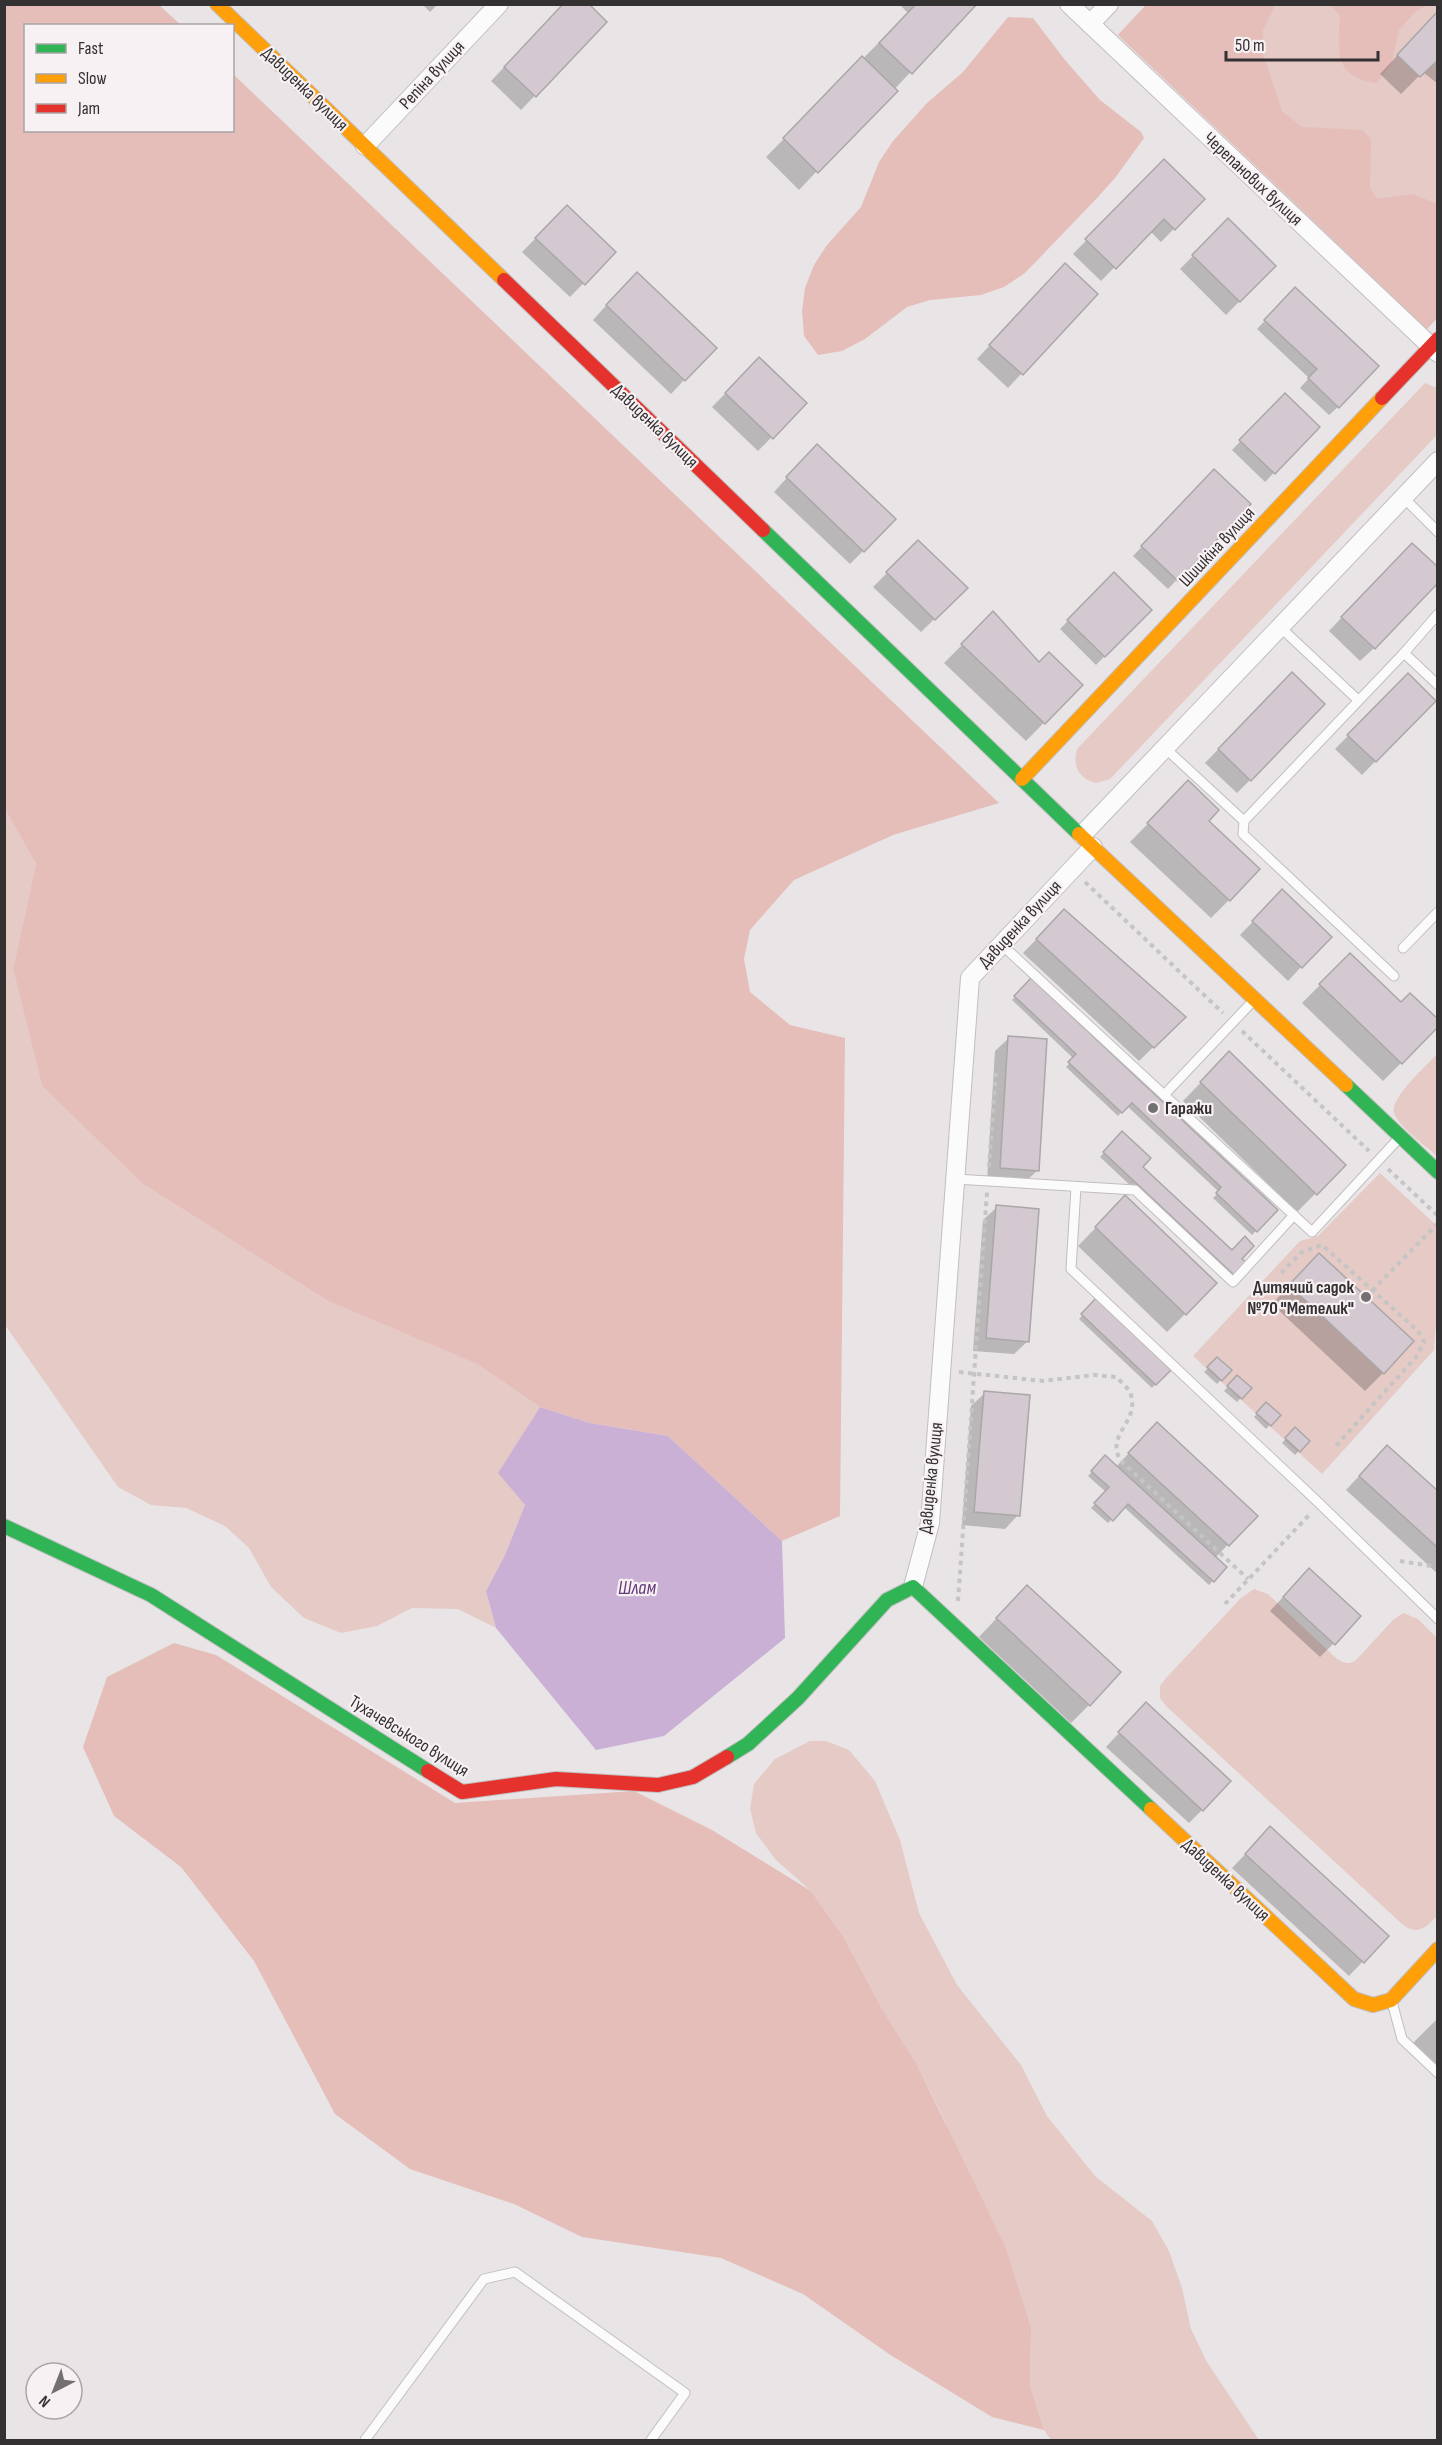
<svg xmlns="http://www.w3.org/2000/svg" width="1442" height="2445" viewBox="0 0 1442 2445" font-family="'Sofia Sans Condensed',sans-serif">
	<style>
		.green { fill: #e5cac6 }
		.forest { fill: #e5bdb9 }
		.water { fill: #cab0d5 }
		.shadow { fill: #0003 }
		.building { fill: #d4c8d1; stroke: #aaa7a8; stroke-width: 1.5 }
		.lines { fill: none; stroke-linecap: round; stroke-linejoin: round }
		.lane-casing { stroke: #c1bebf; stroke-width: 11 }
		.street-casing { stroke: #c1bebf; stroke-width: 20 }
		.fast-casing { stroke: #c1bebf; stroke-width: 16 }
		.slow-casing { stroke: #c1bebf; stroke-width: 16 }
		.jam-casing { stroke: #c1bebf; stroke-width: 16 }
		.path { stroke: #c5c5c5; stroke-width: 4; stroke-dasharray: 4.5 4.5; stroke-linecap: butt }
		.lane { stroke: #fcfbfb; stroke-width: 9 }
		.street { stroke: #fcfbfb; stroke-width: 18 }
		.fast { stroke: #30b455; stroke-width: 14 }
		.slow { stroke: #ff9f0a; stroke-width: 14 }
		.jam { stroke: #e5322d; stroke-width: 14 }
		.poi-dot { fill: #737071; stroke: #f7f1f3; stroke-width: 2 }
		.labels { text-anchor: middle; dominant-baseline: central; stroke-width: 4.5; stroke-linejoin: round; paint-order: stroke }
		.street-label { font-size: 18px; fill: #343132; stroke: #f7f1f3 }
		.poi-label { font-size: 18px; font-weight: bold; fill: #343132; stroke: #f7f1f3; text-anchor: start }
		.water-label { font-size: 20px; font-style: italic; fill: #673a7a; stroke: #f7f1f3 }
	</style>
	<rect width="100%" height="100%" fill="#e9e5e7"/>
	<g class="green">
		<polygon points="1146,5 1437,5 1437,318 1427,329 1118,35"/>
		<path d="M1425 383 1437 388V435L1110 779 1096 783C1079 779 1072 766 1077 749Z"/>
		<polygon points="4,807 36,864 13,969 42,1086 143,1184 328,1301 477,1364 540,1407 499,1472 525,1505 505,1555 486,1591 496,1628 458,1609 412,1608 377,1626 341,1633 304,1618 271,1587 249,1548 225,1526 186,1508 151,1505 118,1487 5,1325"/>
		<path d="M1437 1054V1156C1426 1146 1399 1127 1394 1113 1389 1099 1427 1065 1437 1054Z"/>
		<polygon points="1380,1173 1437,1226 1438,1297 1434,1350 1322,1474 1193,1356 1300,1241 1318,1236"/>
		<path d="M1254 1589 1268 1594 1336 1658C1344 1663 1349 1666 1357 1659L1393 1620 1403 1613 1418 1619 1437 1638V1916C1426 1928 1417 1936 1402 1924L1166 1706 1160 1698V1686L1166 1678 1241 1598Z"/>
		<polygon points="810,1741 826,1741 849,1750 875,1781 900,1840 919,1913 957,1985 1021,2065 1047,2116 1095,2176 1152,2221 1169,2251 1182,2288 1191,2329 1207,2362 1259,2440 1051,2440 1044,2430 1030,2386 1031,2328 942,2115 917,2065 882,2009 843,1936 811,1891 775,1859 756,1833 750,1809 754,1784 775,1759"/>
	</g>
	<g class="forest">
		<polygon points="4,5 159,5 181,25 26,26 26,130 232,130 233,74 999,803 893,835 794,880 750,930 744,959 750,992 790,1025 845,1038 840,1516 782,1541 668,1436 590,1423 540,1407 477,1364 328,1301 143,1184 42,1086 13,969 36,864 4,807"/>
		<polygon points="1146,5 1275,5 1263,30 1263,54 1282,111 1302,127 1363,130 1371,139 1370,188 1377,199 1413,194 1437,204 1437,318 1427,329 1118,35"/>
		<path d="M1331 5H1427L1415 12 1399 30 1391 65 1376 83C1333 76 1338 51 1340 16Z"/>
		<polygon points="1008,17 1033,18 1065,60 1100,100 1141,132 1144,138 1115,178 1098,197 1025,273 1004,287 981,295 930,300 907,307 865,339 842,351 818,355 804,336 802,311 805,288 814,265 827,245 861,207 879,162 893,141 927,103 963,72"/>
		<polygon points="174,1643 216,1655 455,1803 634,1791 712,1830 811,1891 843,1936 882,2009 917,2065 1005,2246 1031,2328 1030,2386 1044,2430 992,2417 889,2354 803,2294 721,2258 582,2237 514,2204 410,2169 335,2114 254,1961 181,1867 114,1816 83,1747 107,1677"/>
	</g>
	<polygon class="water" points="540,1407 590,1423 668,1436 782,1541 785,1638 664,1736 596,1750 496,1628 486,1591 505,1555 525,1505 498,1473"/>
	<g class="shadow">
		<polygon points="422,4 438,4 430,12"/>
		<polygon points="564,4 605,22 521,110 491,81"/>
		<polygon points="975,4 799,190 766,157 908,13 900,5"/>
		<polygon points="1438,12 1438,84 1423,72 1401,94 1380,74"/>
		<polygon points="1164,161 1203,199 1161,242 1150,231 1101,281 1073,254"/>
		<polygon points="567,207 614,252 570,297 522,252"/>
		<polygon points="1228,220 1274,266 1226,315 1180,269"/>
		<polygon points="1051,279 1096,294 1008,388 977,359"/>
		<polygon points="623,287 684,380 671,394 593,320"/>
		<polygon points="1295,289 1338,407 1329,415 1300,388 1309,378 1257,329"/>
		<polygon points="759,359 805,403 758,451 712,407"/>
		<polygon points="1285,395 1318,427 1265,482 1232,450"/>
		<polygon points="804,459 863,551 850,564 774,492"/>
		<polygon points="1205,479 1249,504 1168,589 1133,556"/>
		<polygon points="918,542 966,588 921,632 873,587"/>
		<polygon points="1398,558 1374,648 1360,661 1329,631"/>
		<polygon points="1114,574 1150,610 1096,665 1060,629"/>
		<polygon points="975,632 1081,685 1026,741 944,663"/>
		<polygon points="1408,675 1434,701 1362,775 1335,749"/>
		<polygon points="1278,687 1250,780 1237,793 1205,763"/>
		<polygon points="1170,801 1207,821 1229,900 1211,918 1130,842"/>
		<polygon points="1269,905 1301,967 1288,981 1240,935"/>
		<polygon points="1064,911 1184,1017 1139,1061 1023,953"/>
		<polygon points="1350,955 1401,1063 1383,1081 1302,1003"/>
		<polygon points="1031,980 1276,1210 1252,1235 1213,1198 1219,1192 1127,1106 1118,1116 1066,1067 1074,1059 1012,1000"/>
		<polygon points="1009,1038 1038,1170 1024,1183 987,1181 995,1051"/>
		<polygon points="1211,1072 1344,1165 1297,1212 1183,1101"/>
		<polygon points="1122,1133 1141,1167 1244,1262 1229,1278 1100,1157"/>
		<polygon points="997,1207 1028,1341 1014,1354 973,1351 983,1220"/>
		<polygon points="1107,1216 1185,1314 1167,1332 1078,1246"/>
		<polygon points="1301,1273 1383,1373 1365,1391 1272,1304"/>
		<polygon points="1096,1301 1169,1370 1152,1388 1079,1319"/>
		<polygon points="1217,1359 1230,1370 1217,1384 1204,1372"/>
		<polygon points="1237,1377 1250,1388 1237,1402 1224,1391"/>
		<polygon points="985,1393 1018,1515 1005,1529 962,1525 971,1406"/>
		<polygon points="1266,1404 1279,1415 1266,1429 1254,1417"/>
		<polygon points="1295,1429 1308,1441 1295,1455 1282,1443"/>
		<polygon points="1139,1442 1255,1516 1215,1558 1225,1568 1209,1585 1124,1507 1108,1523 1091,1508 1106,1492 1088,1476 1105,1457 1116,1467"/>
		<polygon points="1374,1460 1438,1493 1438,1574 1346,1490"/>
		<polygon points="1296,1583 1334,1643 1320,1657 1270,1611"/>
		<polygon points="1009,1605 1089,1705 1071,1723 979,1637"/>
		<polygon points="1133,1718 1202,1810 1189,1823 1106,1747"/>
		<polygon points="1257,1842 1387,1936 1349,1976 1232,1868"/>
		<polygon points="1438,2018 1438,2068 1412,2044"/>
	</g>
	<g class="building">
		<polygon points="563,4 589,4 607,22 536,97 504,67"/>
		<polygon points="916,4 977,4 912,74 879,43"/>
		<polygon points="1438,11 1438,60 1420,77 1397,55"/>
		<polygon points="862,56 898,91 818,173 783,138"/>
		<polygon points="1164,159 1205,199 1175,230 1164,219 1116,269 1085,239"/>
		<polygon points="567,205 616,252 585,285 535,238"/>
		<polygon points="1228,218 1276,266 1240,302 1192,255"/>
		<polygon points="1065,263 1098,294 1023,375 989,345"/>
		<polygon points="637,272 717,348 685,381 606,305"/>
		<polygon points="1295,287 1379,366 1339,408 1308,378 1317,369 1264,320"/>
		<polygon points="759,357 807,403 773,439 725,393"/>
		<polygon points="1285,393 1320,427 1275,474 1239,440"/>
		<polygon points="817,444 896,519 864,552 786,477"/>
		<polygon points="1214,469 1251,504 1178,581 1141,546"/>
		<polygon points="918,540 968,588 935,620 886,572"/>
		<polygon points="1412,543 1438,567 1438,583 1375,649 1341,617"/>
		<polygon points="1114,572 1152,610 1105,657 1067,620"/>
		<polygon points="993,611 1039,662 1049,652 1083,685 1045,724 961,644"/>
		<polygon points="1292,672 1325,704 1251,781 1218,749"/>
		<polygon points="1408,673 1436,701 1376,762 1347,735"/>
		<polygon points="1188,780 1219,810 1209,821 1260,869 1230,901 1147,823"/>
		<polygon points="1282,889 1332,937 1302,968 1252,921"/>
		<polygon points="1064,909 1186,1017 1154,1048 1036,939"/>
		<polygon points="1350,953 1401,1002 1410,993 1438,1019 1438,1027 1402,1064 1319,984"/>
		<polygon points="1031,978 1278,1210 1257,1232 1216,1193 1221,1187 1132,1103 1122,1113 1068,1062 1076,1054 1014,996"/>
		<polygon points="1008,1036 1047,1039 1039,1171 1000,1168"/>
		<polygon points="1229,1051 1346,1165 1317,1195 1200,1082"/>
		<polygon points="1122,1131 1151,1158 1143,1167 1232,1250 1245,1236 1254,1246 1242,1259 1246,1262 1234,1275 1103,1152"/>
		<polygon points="1125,1195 1217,1283 1186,1315 1095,1227"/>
		<polygon points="996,1205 1039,1209 1029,1342 986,1338"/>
		<polygon points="1319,1253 1414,1341 1384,1374 1289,1285"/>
		<polygon points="1096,1298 1171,1370 1156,1385 1081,1314"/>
		<polygon points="1217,1357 1232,1370 1222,1381 1207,1367"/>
		<polygon points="1237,1375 1252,1388 1242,1399 1227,1386"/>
		<polygon points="984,1391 1030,1395 1020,1516 974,1512"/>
		<polygon points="1266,1402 1281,1415 1271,1426 1256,1413"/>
		<polygon points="1157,1422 1258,1516 1229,1546 1128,1453"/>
		<polygon points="1295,1427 1310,1441 1300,1452 1285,1438"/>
		<polygon points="1387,1445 1438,1491 1438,1548 1359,1476"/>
		<polygon points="1105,1455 1227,1567 1214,1582 1128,1504 1113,1521 1094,1503 1109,1487 1091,1471"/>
		<polygon points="1309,1568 1361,1616 1335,1645 1283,1597"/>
		<polygon points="1027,1585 1121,1672 1090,1706 996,1618"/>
		<polygon points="1146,1702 1231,1781 1203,1811 1118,1732"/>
		<polygon points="1270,1826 1389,1936 1364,1963 1245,1854"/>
	</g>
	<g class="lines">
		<defs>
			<g id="lane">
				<polyline points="1403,497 1438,532"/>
				<polyline points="1438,614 1404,653 1438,685"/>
				<polyline points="1280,627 1358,700"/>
				<polyline points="1165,748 1244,821"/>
				<polyline points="1001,944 1312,1232 1400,1137"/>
				<polyline points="1403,948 1438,912"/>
				<polyline points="1394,976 1243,834 1244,821 1404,653"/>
				<polyline points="1164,1095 1253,1001"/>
				<polyline points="955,1179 1135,1190 1233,1282 1294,1215"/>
				<polyline points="1076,1187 1071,1269 1320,1504 1438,1619"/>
				<polyline points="1392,2002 1402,2039 1438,2073"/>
				<polyline points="365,2440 484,2279 515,2272 685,2393 651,2440"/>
			</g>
			<g id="street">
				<polyline points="1069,4 1438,353"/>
				<polyline points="1090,24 1109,4"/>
				<polyline points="365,146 499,4"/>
				<polyline points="1082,835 1438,461"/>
				<polyline points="913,1587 930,1523 970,978 1093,847"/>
			</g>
			<g id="fast">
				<polyline points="763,530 1079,834"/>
				<polyline points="1346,1085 1438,1172"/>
				<polyline points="4,1526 151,1595 428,1771"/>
				<polyline points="727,1757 748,1744 798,1698 887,1600 913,1587 1151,1809"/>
			</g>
			<g id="slow">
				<polyline points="217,4 504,280"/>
				<polyline points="1022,779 1382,398"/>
				<polyline points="1079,834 1346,1085"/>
				<polyline points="1151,1809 1354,1999 1373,2005 1391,2000 1438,1949"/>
			</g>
			<g id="jam">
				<polyline points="504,280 763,530"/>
				<polyline points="1382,398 1438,339"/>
				<polyline points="428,1771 462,1792 556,1779 658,1785 693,1777 727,1757"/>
			</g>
		</defs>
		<use href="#lane" class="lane-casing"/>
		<use href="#street" class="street-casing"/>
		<use href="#fast" class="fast-casing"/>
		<use href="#slow" class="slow-casing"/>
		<use href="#jam" class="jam-casing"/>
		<g class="path">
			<polyline points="1085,882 1223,1013"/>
			<polyline points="1242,1031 1369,1151"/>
			<polyline points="989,1167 996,1069"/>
			<polyline points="1388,1169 1438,1216"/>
			<polyline points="1281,1273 1302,1252 1322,1245 1418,1331 1424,1342 1416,1357 1334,1448"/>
			<polyline points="1366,1297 1438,1223"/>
			<path d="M959 1372 1043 1381 1094 1375 1116 1377C1121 1382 1129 1388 1131 1395 1139 1423 1106 1433 1120 1460L1248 1579"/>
			<polyline points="1400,1561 1438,1567"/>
			<polyline points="958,1601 987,1192"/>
			<polyline points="1225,1604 1311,1513"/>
		</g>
		<use href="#lane" class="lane"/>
		<use href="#street" class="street"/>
		<use href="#fast" class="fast"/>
		<use href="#slow" class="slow"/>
		<use href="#jam" class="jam"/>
	</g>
	<g class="poi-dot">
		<circle cx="1153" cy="1108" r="6"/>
		<circle cx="1366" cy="1297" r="6"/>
	</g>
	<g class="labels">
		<g class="street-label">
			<text transform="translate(432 75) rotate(-47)">Репiна вулиця</text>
			<text transform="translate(305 89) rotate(44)">Давиденка вулиця</text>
			<text transform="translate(1253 179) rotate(43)">Черепанових вулиця</text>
			<text transform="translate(655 426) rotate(44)">Давиденка вулиця</text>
			<text transform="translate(1217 547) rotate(-47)">Шишкiна вулиця</text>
			<text transform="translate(1020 924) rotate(-47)">Давиденка вулиця</text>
			<text transform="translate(931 1478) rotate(-84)">Давиденка вулиця</text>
			<text transform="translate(409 1736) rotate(32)">Тухачевського вулиця</text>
			<text transform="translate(1226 1880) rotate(43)">Давиденка вулиця</text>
		</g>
		<g class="poi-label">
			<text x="1165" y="1108">Гаражи</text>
			<text x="1354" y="1287" text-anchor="end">Дитячий садок<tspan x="1354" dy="21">№70 "Метелик"</tspan></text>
		</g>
		<g class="water-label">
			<text x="637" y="1588">Шлам</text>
		</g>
	</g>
	<rect width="1442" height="2445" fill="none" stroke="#343132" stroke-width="12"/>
	<rect x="24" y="24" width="210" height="108" fill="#f7f1f3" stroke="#a9a4a6" stroke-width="1.5"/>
	<rect x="36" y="44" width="30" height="9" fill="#30b455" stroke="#a9a4a6" stroke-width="1.5"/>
	<text x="78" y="54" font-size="18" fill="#343132">Fast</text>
	<rect x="36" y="74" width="30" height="9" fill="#ff9f0a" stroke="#a9a4a6" stroke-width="1.5"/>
	<text x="78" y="84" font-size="18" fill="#343132">Slow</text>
	<rect x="36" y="104" width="30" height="9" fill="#e5322d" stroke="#a9a4a6" stroke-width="1.5"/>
	<text x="78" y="114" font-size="18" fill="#343132">Jam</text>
	<g transform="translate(54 2391) rotate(222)"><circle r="28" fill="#f7f1f3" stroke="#a9a4a6" stroke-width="1.5"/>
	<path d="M0-4.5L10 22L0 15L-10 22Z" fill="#737071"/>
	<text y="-9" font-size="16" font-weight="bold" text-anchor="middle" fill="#343132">N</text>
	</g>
	<path d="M1226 51v9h152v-9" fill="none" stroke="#343132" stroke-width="3"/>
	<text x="1235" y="51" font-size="18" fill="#343132" stroke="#f7f1f3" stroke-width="4.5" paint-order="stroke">50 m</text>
</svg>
